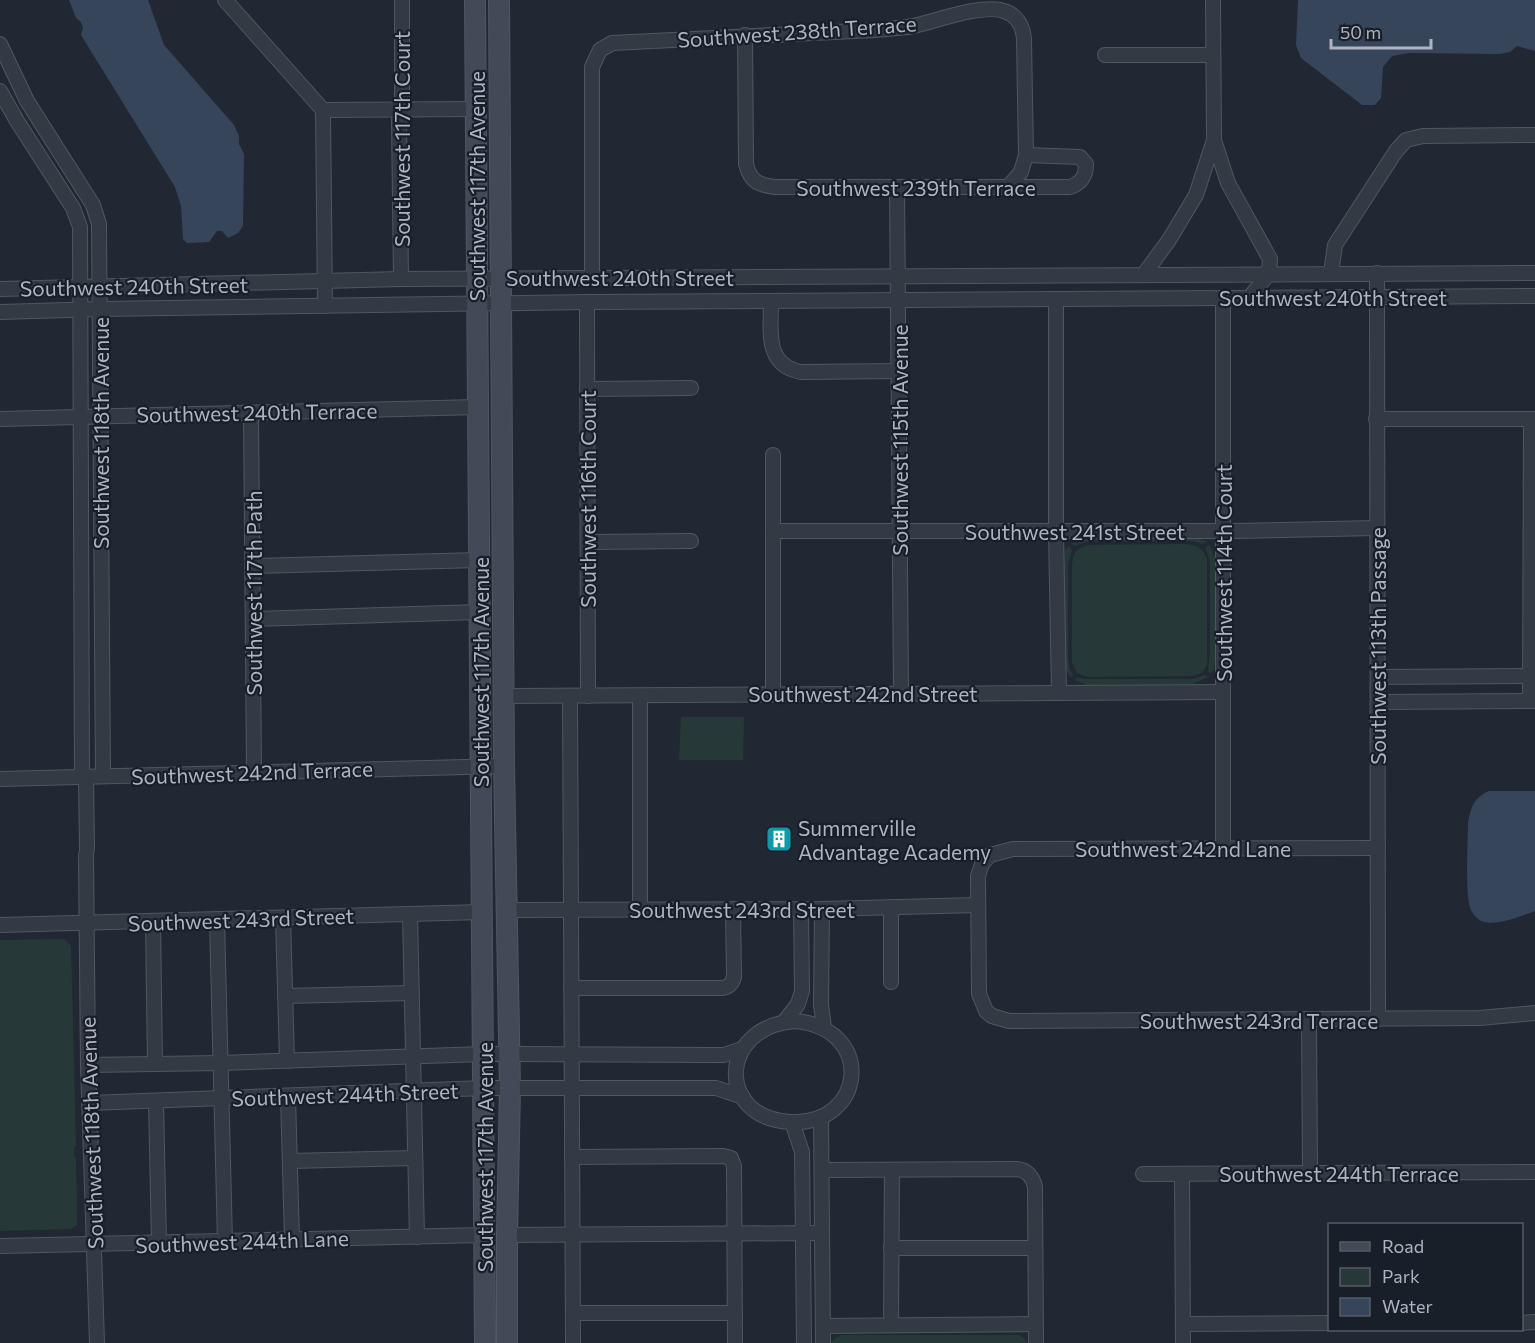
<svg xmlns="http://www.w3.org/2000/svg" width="1535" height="1343" viewBox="0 0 1535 1343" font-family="Commissioner,sans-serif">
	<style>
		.green { fill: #273839 }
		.water { fill: #37455b }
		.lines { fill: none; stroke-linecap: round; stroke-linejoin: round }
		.street-casing { stroke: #515762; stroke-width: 16 }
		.secondary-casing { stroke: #515762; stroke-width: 22 }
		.street { stroke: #343a44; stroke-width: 14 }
		.secondary { stroke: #424957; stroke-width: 20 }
		.labels { text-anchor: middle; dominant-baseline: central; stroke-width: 4.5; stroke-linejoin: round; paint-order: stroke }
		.street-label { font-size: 21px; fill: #aeb4c1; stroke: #191f29 }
		.poi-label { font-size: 21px; fill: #aeb4c1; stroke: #191f29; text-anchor: start }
	</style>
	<rect width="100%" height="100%" fill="#212833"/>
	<g class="green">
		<polygon points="1085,537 1198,537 1207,542 1202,544 1192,541 1087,542 1075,546 1071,543"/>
		<path d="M1183 544C1196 545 1202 546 1207 559V663C1204 675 1196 676 1185 676L1087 677 1077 673 1072 662V566C1073 552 1077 546 1092 545Z"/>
		<polygon points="1209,544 1215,558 1215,658 1214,669 1210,674 1208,670 1210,652 1210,561 1206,549"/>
		<polygon points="1069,546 1072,551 1068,564 1068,658 1070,669 1073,674 1071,678 1064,667 1064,560 1065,550"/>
		<polygon points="1204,675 1208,677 1193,684 1088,685 1074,680 1078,677 1084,679 1194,679"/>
		<polygon points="681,717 744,717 743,760 679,760"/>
		<polygon points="65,939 71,946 76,1146 74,1147 74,1157 76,1157 77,1225 71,1229 0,1231 0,940"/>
		<polygon points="842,1335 1019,1335 1024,1338 1027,1343 831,1343 834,1339"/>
	</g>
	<g class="water">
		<polygon points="69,0 148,0 164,45 234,125 239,136 239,144 244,154 243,226 238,233 228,238 222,231 217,231 209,242 187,243 183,239 181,206 175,187 81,35 83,28 81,22 76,18"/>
		<polygon points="1298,0 1535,0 1535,51 1517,46 1510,52 1500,54 1409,53 1392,56 1383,67 1381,98 1375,105 1362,105 1301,58 1296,45"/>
		<path d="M1489 791H1535V911C1521 916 1496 927 1481 921 1476 918 1471 912 1470 907 1465 889 1468 844 1468 823 1471 808 1473 798 1489 791Z"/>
	</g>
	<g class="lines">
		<defs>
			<g id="street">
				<polyline points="225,0 323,110 325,306"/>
				<path d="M745 35 746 164C750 181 758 185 775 187H1070C1082 183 1086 176 1086 164L1080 157 1026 155"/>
				<polyline points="0,44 27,101 93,205 99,224 103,776"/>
				<polyline points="1105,55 1213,55"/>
				<polyline points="0,91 17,121 73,208 80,227 82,777"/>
				<polyline points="323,110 475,109"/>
				<polyline points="1214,140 1228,183 1270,259 1269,273 1250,297"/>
				<polyline points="897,187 901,693"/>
				<polyline points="1331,273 1335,245 1396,151 1406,140 1423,136 1535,135"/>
				<polyline points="1377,273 1378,1019"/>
				<polyline points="1144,274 1169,240 1196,195 1214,140 1213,0"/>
				<path d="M592 277V67L600 50 612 43 875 30C886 29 897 28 908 27 932 23 981 3 1004 11 1017 15 1023 26 1024 39L1026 155 1021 172 1008 187"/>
				<polyline points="401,279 399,121 402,96 402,0"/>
				<polyline points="0,289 401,279 1535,273"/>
				<polyline points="1223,298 1223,848"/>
				<polyline points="1056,300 1056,531 1059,693"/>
				<path d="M771 301C771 330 764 365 801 372L898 371"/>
				<polyline points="587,302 588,696"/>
				<polyline points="0,312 100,309 587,302 1535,296"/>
				<polyline points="587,389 691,388"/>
				<polyline points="251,413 254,773"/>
				<polyline points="0,419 478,407"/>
				<polyline points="1376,419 1535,419"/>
				<polyline points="773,455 773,693"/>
				<polyline points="773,531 1235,531 1376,528"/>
				<polyline points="588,542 691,541"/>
				<polyline points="252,566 479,560"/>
				<polyline points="253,619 479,612"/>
				<polyline points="1378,677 1535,676"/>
				<polyline points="503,696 1223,692"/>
				<polyline points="570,696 573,1343"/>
				<polyline points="640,696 640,909"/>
				<polyline points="1530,701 1531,419"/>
				<polyline points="1378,702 1535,701"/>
				<polyline points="86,777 87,849"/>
				<polyline points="0,779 504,766"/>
				<polyline points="1378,848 1013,849 990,855 982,864 978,876 979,994 986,1011 992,1016 1009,1021 1480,1018 1535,1013"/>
				<polyline points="86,855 88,1065 97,1343"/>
				<polyline points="891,907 891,982"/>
				<polyline points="822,909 821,1005 824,1027"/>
				<polyline points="507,910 822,909 978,905"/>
				<polyline points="410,914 417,1237"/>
				<polyline points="283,918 287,1061"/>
				<polyline points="217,920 225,1242"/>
				<polyline points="153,922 155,1064"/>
				<polyline points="0,925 482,912"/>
				<path d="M571 988H722C729 987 732 984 734 977L733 909"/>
				<polyline points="285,996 412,993"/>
				<polyline points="1309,1020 1310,1173"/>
				<path d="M795 1021C876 1028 866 1126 790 1122 716 1118 718 1027 795 1021Z"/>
				<polyline points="784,1022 798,1004 802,991 801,909"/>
				<polyline points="88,1065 221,1063 484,1054 713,1055 724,1055 742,1049"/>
				<polyline points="288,1096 292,1240"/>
				<polyline points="156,1101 159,1244"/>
				<polyline points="89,1103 484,1088 716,1088 743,1097"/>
				<polyline points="821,1118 823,1343"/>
				<polyline points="792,1122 802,1152 804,1343"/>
				<polyline points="572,1157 723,1156 731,1158 734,1166 735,1343"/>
				<polyline points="290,1161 415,1158"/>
				<path d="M822 1170 1017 1169C1027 1170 1033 1177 1035 1187L1036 1343"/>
				<polyline points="1143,1174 1535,1172"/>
				<polyline points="1182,1174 1183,1343"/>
				<polyline points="507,1235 822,1233"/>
				<polyline points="0,1246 484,1235"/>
				<polyline points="891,1248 1035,1248"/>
				<polyline points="573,1313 735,1313"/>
				<polyline points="1522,1323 1535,1322"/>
				<polyline points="1183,1324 1330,1323"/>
				<polyline points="891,1325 892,1170"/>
				<polyline points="823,1326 1035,1324"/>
			</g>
			<g id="secondary">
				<polyline points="475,0 485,1343"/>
				<polyline points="499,0 504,766 510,1088 507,1235 507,1343"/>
			</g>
		</defs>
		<use href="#street" class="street-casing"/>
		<use href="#secondary" class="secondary-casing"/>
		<use href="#street" class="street"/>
		<use href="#secondary" class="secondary"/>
	</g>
	<defs>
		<symbol id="building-square" viewBox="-11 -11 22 22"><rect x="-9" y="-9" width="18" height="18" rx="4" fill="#0f9aa8" stroke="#191f29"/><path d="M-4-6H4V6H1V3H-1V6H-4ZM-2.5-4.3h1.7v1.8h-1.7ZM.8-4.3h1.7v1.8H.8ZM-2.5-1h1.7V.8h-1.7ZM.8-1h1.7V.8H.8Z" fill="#fff"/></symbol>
	</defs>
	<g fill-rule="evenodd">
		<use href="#building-square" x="764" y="824" width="30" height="30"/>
	</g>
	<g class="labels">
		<g class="street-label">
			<text transform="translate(797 31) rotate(-4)">Southwest 238th Terrace</text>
			<text transform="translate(401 139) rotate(-90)">Southwest 117th Court</text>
			<text transform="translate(476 186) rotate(-90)">Southwest 117th Avenue</text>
			<text x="916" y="187">Southwest 239th Terrace</text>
			<text x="620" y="277">Southwest 240th Street</text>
			<text transform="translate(134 286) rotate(-1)">Southwest 240th Street</text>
			<text x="1333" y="297">Southwest 240th Street</text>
			<text transform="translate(257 412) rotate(-1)">Southwest 240th Terrace</text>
			<text transform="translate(100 433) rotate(-90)">Southwest 118th Avenue</text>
			<text transform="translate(899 440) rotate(-90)">Southwest 115th Avenue</text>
			<text transform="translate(587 499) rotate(-90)">Southwest 116th Court</text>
			<text x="1075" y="531">Southwest 241st Street</text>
			<text transform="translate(1223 573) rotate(-90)">Southwest 114th Court</text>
			<text transform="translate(253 593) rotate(-90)">Southwest 117th Path</text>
			<text transform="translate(1377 646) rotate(-90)">Southwest 113th Passage</text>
			<text transform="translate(480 672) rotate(-90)">Southwest 117th Avenue</text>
			<text x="863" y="693">Southwest 242nd Street</text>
			<text transform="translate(252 772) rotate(-2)">Southwest 242nd Terrace</text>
			<text x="1183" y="848">Southwest 242nd Lane</text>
			<text x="742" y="909">Southwest 243rd Street</text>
			<text transform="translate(241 919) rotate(-2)">Southwest 243rd Street</text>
			<text x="1259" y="1020">Southwest 243rd Terrace</text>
			<text transform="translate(345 1094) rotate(-2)">Southwest 244th Street</text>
			<text transform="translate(91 1133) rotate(-92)">Southwest 118th Avenue</text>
			<text transform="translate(484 1157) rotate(-90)">Southwest 117th Avenue</text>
			<text x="1339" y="1173">Southwest 244th Terrace</text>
			<text transform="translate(242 1241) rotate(-2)">Southwest 244th Lane</text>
		</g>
		<g class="poi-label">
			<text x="798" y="827">Summerville<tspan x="798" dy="24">Advantage Academy</tspan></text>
		</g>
	</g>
	<rect x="1328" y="1223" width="195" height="108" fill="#191f29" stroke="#555b66" stroke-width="1.5"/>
	<rect x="1340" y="1242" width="30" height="9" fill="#424957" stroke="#555b66" stroke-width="1.5"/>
	<text x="1382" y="1253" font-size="18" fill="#aeb4c1">Road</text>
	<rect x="1340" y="1268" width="30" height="18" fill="#273839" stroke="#555b66" stroke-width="1.5"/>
	<text x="1382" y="1283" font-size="18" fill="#aeb4c1">Park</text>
	<rect x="1340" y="1298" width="30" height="18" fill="#37455b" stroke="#555b66" stroke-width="1.5"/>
	<text x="1382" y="1313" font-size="18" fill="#aeb4c1">Water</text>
	<path d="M1331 39v9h100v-9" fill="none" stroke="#aeb4c1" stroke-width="3"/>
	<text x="1340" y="39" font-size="18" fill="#aeb4c1" stroke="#191f29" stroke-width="4.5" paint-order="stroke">50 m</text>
</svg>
